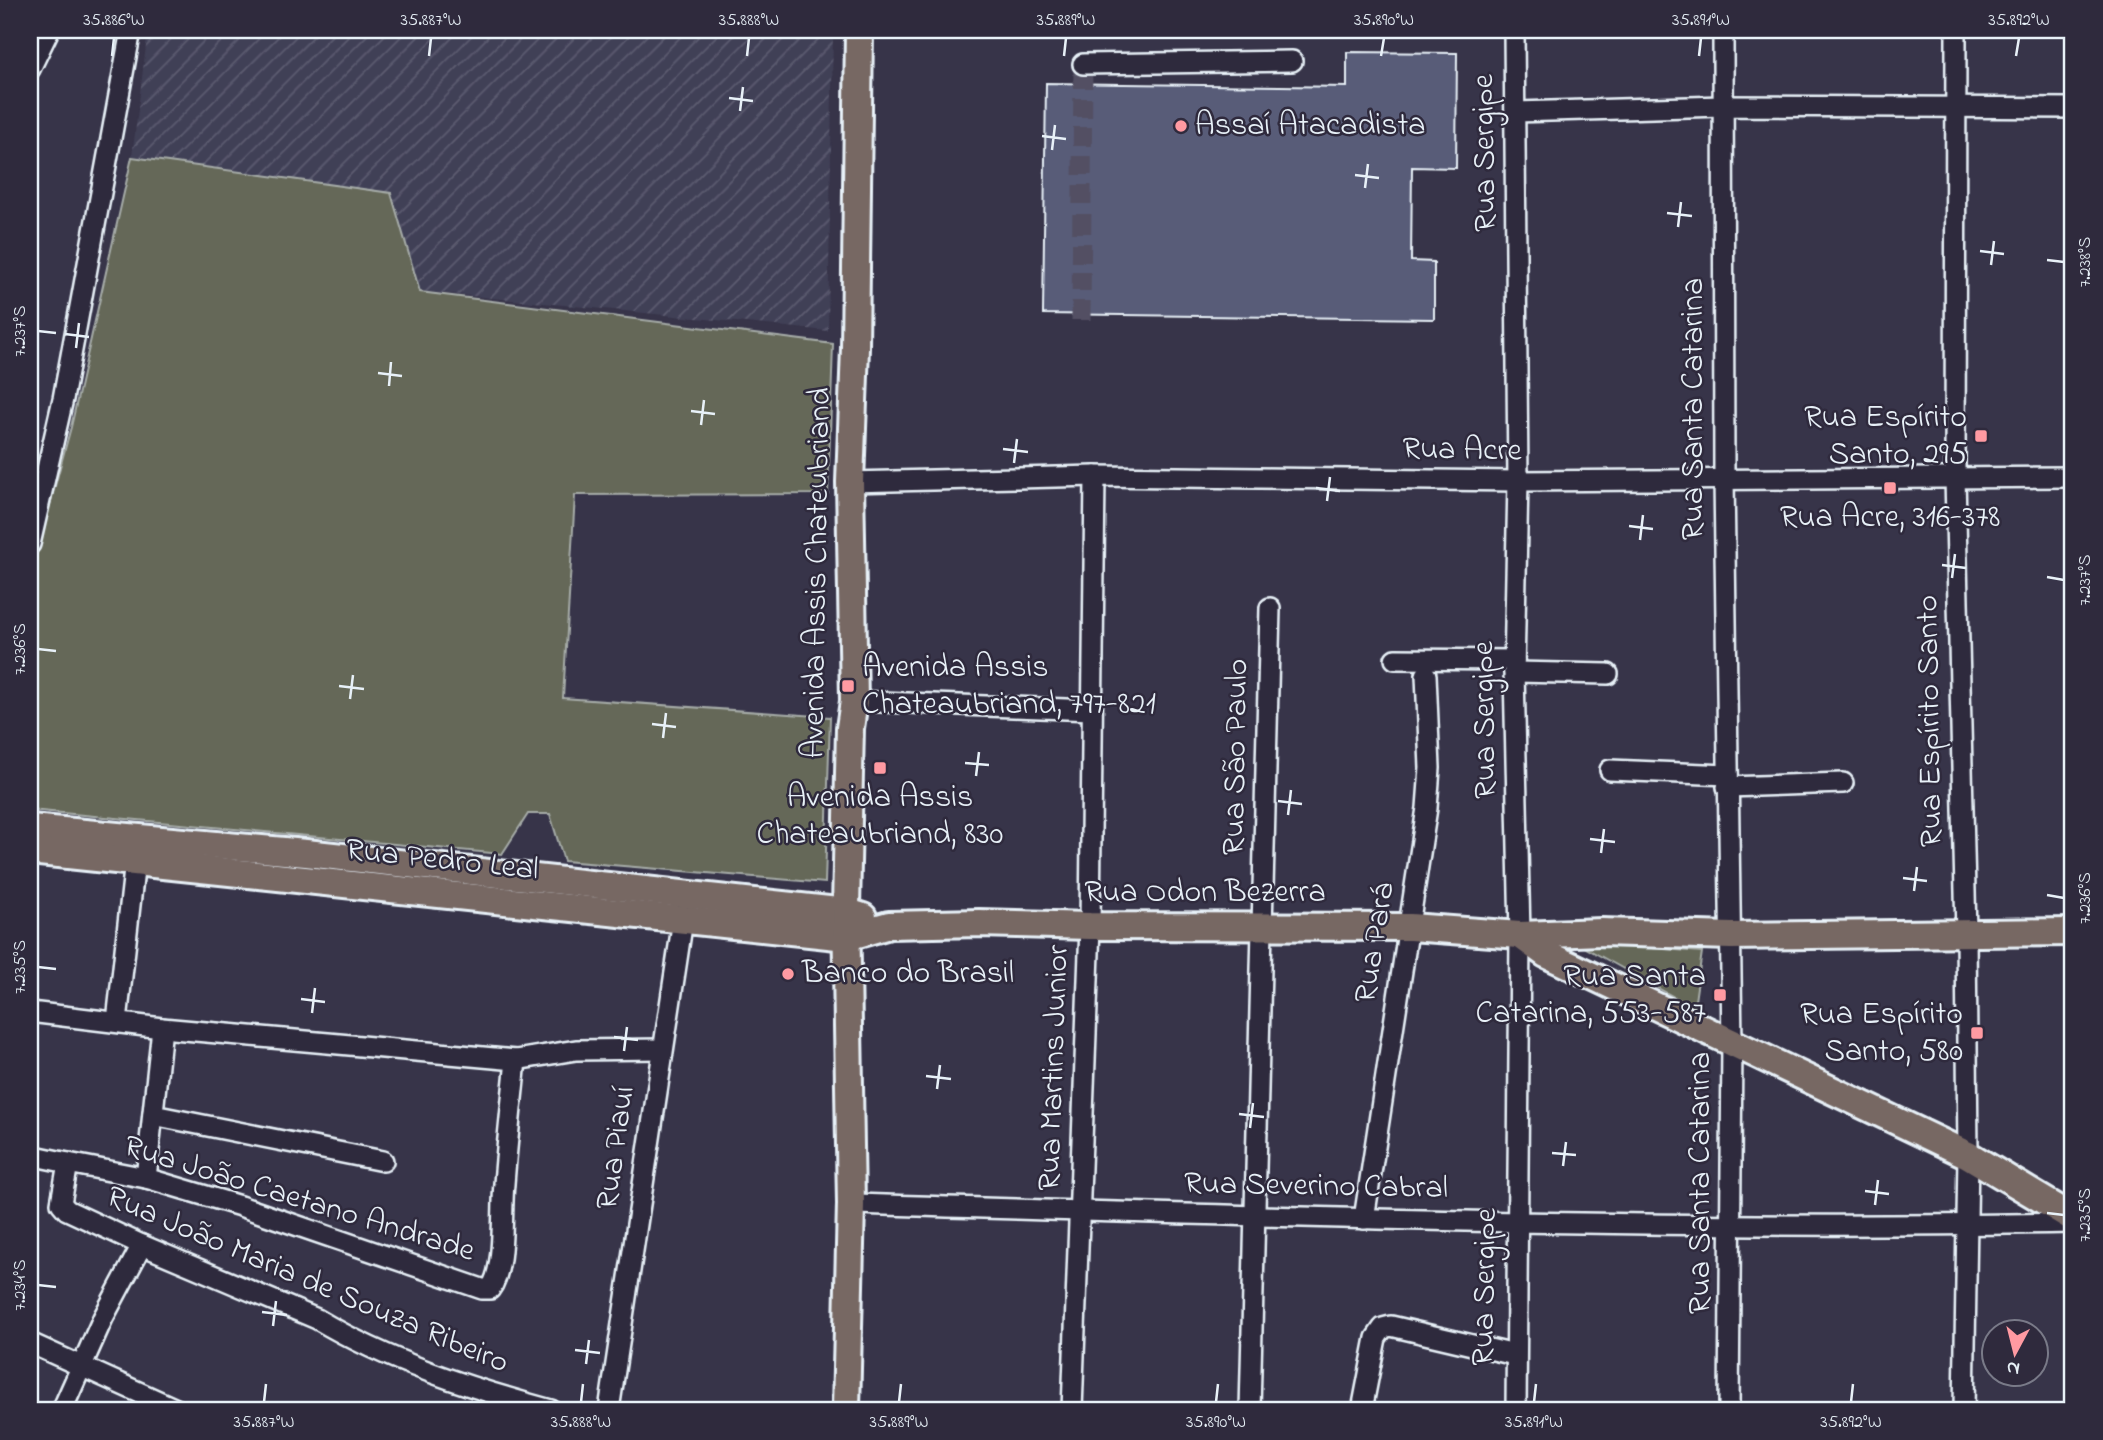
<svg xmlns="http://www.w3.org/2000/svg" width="2103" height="1440" viewBox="0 0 2103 1440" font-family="'Indie Flower',sans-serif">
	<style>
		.industrial { fill: url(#industrial-furrows) }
		.park { fill: #656759; stroke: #a6aca8; stroke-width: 2 }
		.building { fill: #585b78; stroke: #e8f1f8; stroke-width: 2 }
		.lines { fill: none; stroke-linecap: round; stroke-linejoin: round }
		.minor-tunnel { stroke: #525063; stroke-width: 19; stroke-dasharray: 19 10; stroke-linecap: butt }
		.minor-casing { stroke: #e8f1f8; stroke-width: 24 }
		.major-casing { stroke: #e8f1f8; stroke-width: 32 }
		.minor { stroke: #2f2a3d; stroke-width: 19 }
		.major { stroke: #776864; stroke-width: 26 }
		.ticks { fill: none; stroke: #e8f1f8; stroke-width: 2.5 }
		.poi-dot { fill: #ff9aa2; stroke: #2f2a3d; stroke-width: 2.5 }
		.labels { text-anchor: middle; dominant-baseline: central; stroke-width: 5; stroke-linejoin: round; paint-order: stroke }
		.poi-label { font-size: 32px; fill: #e8f1f8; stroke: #2f2a3d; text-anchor: start }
		.street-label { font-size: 32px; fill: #e8f1f8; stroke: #2f2a3d }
		.neatline { fill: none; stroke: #e8f1f8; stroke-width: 2.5 }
		.ticks-label { font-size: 18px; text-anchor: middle; fill: #e8f1f8 }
	</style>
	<defs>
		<pattern id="industrial-furrows" width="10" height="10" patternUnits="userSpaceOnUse" patternTransform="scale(1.75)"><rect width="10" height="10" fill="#414057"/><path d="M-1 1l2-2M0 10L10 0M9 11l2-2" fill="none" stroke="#5c5c70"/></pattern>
	</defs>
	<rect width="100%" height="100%" fill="#373449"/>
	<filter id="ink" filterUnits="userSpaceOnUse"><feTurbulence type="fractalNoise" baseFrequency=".0143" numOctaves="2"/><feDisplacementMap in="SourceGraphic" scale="14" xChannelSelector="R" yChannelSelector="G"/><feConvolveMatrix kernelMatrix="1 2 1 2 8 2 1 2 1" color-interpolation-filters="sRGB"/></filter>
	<g filter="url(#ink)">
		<polygon class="industrial" points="148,30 833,30 828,331 420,291 390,193 132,157"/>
		<g class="park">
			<polygon points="132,157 391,193 420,292 833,344 828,494 575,495 563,698 830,717 825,883 564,861 550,814 528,814 502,854 30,810 30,578 71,427"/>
			<polygon points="1575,942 1702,952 1694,1008"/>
		</g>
		<polygon class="building" points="1347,52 1457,53 1456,168 1412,167 1411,261 1434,262 1434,319 1043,314 1046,83 1347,87"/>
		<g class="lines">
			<polyline class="minor-tunnel" points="1081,320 1083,64"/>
			<defs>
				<g id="minor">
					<polyline points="1514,30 1518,481 1514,672 1520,935 1516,1410"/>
					<polyline points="1723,30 1724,479 1732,1044 1729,1410"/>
					<polyline points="1956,30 1955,477 1966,933 1968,1155 1964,1410"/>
					<polyline points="1083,64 1292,61"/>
					<polyline points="30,69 49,30"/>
					<polyline points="1516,112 1723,106 2073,108"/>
					<polyline points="850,482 1095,476 1518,481 2073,477"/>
					<polyline points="30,544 63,399 131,30"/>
					<polyline points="1395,659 1514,660"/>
					<polyline points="1514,672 1608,674"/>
					<polyline points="854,701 1092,710"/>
					<polyline points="1610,770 1728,775"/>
					<polyline points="1727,787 1843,783"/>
					<polyline points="30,1012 162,1028 516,1060 576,1050 662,1049"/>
					<polyline points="117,1021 136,852"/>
					<path d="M516 1060C512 1101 507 1142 504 1184 501 1210 506 1269 490 1289H482L240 1206 146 1178 68 1163 61 1203 67 1210 142 1245 317 1319C389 1362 470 1388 551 1410"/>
					<polyline points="153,1115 383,1161"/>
					<polyline points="30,1155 68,1163"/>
					<polyline points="146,1178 162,1028"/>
					<path d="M851 1204C1258 1216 1666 1231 2073 1223"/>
					<polyline points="1364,1219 1427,808 1430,768 1426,675"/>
					<polyline points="30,1343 178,1410"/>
					<polyline points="62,1410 103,1318 142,1245"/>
					<polyline points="609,1410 685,906"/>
					<polyline points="1072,1410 1090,926 1095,476"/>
					<polyline points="1250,1410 1270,608"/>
					<polyline points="1362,1410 1376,1338 1383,1328 1391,1326 1515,1355"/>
				</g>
				<g id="major">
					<polyline points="30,828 306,853 847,912 863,917"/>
					<polyline points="30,851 847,937 889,925 979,923 1090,926 1410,927 1520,935 1602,932 1731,936 2073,932"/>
					<polyline points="1520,935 1546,954 1968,1155 2073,1218"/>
					<polyline points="846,1410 851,1204 846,908 850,728 854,701 850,482 855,348 859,30"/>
				</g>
			</defs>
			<use href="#minor" class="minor-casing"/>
			<use href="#major" class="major-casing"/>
			<use href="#minor" class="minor"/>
			<use href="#major" class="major"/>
		</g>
	</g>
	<path class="ticks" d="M112 56 114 38M429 56 431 38M747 56 749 38M1064 56 1066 38M1381 56 1384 38M1699 56 1701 38M2016 56 2019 38M729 98 753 101M740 111 743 87M1042 136 1066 139M1052 150 1055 125M1355 175 1379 178M1365 188 1368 164M1667 213 1692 216M1678 227 1681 202M1980 251 2004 254M2047 260 2064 262M1991 265 1994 241M38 331 56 333M65 334 89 337M76 348 79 323M378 373 402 376M389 386 391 362M691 411 715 414M701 425 704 400M1003 449 1028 452M1014 463 1017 439M1316 488 1340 491M1327 501 1330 477M1629 526 1653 529M1640 540 1643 515M1942 565 1966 568M2047 577 2064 580M1952 578 1955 554M38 649 56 651M339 686 364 689M350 699 353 675M652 724 676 727M663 738 666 713M965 763 989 765M976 776 979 752M1278 801 1302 804M1288 815 1291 790M1590 839 1615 842M1601 853 1604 829M1903 878 1927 881M1914 891 1917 867M2047 895 2064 898M38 967 56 969M301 999 325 1002M312 1013 315 988M614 1037 638 1040M624 1051 627 1027M926 1076 951 1079M937 1089 940 1065M1239 1114 1264 1117M1250 1128 1253 1103M1552 1153 1576 1155M1563 1166 1566 1142M1865 1191 1889 1194M1875 1205 1878 1180M2047 1213 2064 1215M38 1285 56 1287M262 1312 287 1315M273 1326 276 1301M575 1350 600 1353M586 1364 589 1340M264 1402 266 1384M581 1402 583 1384M899 1402 901 1384M1216 1402 1218 1384M1534 1402 1536 1384M1851 1402 1853 1384"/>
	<g class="poi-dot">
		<circle cx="1181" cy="126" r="7"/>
		<rect x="1974" y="429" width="14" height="14" rx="3.5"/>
		<rect x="1883" y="481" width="14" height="14" rx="3.5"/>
		<rect x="841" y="679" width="14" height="14" rx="3.5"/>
		<rect x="873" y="761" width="14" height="14" rx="3.5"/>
		<circle cx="788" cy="974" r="7"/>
		<rect x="1713" y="988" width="14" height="14" rx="3.5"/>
		<rect x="1970" y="1026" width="14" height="14" rx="3.5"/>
	</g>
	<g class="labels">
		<g class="poi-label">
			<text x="1195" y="126">Assaí Atacadista</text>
			<text x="1967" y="418" text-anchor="end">Rua Espírito<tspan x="1967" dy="37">Santo, 295</tspan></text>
			<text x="1890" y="518" text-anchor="middle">Rua Acre, 316-378</text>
			<text x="862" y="668">Avenida Assis<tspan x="862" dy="37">Chateaubriand, 797-821</tspan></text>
			<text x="880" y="798" text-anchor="middle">Avenida Assis<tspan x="880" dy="37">Chateaubriand, 830</tspan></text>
			<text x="802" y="974">Banco do Brasil</text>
			<text x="1706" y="977" text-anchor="end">Rua Santa<tspan x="1706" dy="37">Catarina, 553-587</tspan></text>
			<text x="1963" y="1015" text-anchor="end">Rua Espírito<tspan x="1963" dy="37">Santo, 580</tspan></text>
		</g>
		<g class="street-label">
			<text transform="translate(1486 153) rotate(-91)">Rua Sergipe</text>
			<text transform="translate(1694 409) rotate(-90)">Rua Santa Catarina</text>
			<text transform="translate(1462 451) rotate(1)">Rua Acre</text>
			<text transform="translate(818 573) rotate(-89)">Avenida Assis Chateubriand</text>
			<text transform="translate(1486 720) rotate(-91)">Rua Sergipe</text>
			<text transform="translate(1931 721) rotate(-91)">Rua Espírito Santo</text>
			<text transform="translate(1237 757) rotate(-89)">Rua São Paulo</text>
			<text transform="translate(442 861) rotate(6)">Rua Pedro Leal</text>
			<text x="1205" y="893">Rua Odon Bezerra</text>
			<text transform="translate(1376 943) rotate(-81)">Rua Pará</text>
			<text transform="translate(1055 1068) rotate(-88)">Rua Martins Junior</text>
			<text transform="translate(617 1148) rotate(-82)">Rua Piauí</text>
			<text transform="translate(1701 1183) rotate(-90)">Rua Santa Catarina</text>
			<text transform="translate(1316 1187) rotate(1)">Rua Severino Cabral</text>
			<text transform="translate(299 1200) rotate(17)">Rua João Caetano Andrade</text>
			<text transform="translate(307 1281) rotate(23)">Rua João Maria de Souza Ribeiro</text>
			<text transform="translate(1486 1287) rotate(-89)">Rua Sergipe</text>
		</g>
	</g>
	<rect width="2103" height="1440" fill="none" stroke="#2f2a3d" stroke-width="77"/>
	<g transform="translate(2015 1353) rotate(187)"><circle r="33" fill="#2f2a3d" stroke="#797a88" stroke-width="2"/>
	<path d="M0-5L12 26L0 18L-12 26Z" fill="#ff9aa2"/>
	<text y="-10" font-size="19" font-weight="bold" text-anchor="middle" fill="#e8f1f8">N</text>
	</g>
	<rect x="38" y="38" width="2026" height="1364" class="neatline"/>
	<g class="ticks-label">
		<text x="114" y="25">35.886°W</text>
		<text x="431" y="25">35.887°W</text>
		<text x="749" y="25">35.888°W</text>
		<text x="1066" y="25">35.889°W</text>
		<text x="1384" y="25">35.890°W</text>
		<text x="1701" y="25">35.891°W</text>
		<text x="2019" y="25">35.892°W</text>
		<text transform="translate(2084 262) rotate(-90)" y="6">7.238°S</text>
		<text transform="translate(19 331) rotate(-90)" y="6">7.237°S</text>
		<text transform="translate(2084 580) rotate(-90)" y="6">7.237°S</text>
		<text transform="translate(19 649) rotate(-90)" y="6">7.236°S</text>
		<text transform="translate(2084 898) rotate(-90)" y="6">7.236°S</text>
		<text transform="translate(19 967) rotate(-90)" y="6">7.235°S</text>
		<text transform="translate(2084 1215) rotate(-90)" y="6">7.235°S</text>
		<text transform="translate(19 1285) rotate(-90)" y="6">7.234°S</text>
		<text x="264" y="1427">35.887°W</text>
		<text x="581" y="1427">35.888°W</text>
		<text x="899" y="1427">35.889°W</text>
		<text x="1216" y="1427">35.890°W</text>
		<text x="1534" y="1427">35.891°W</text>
		<text x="1851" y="1427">35.892°W</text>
	</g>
</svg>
